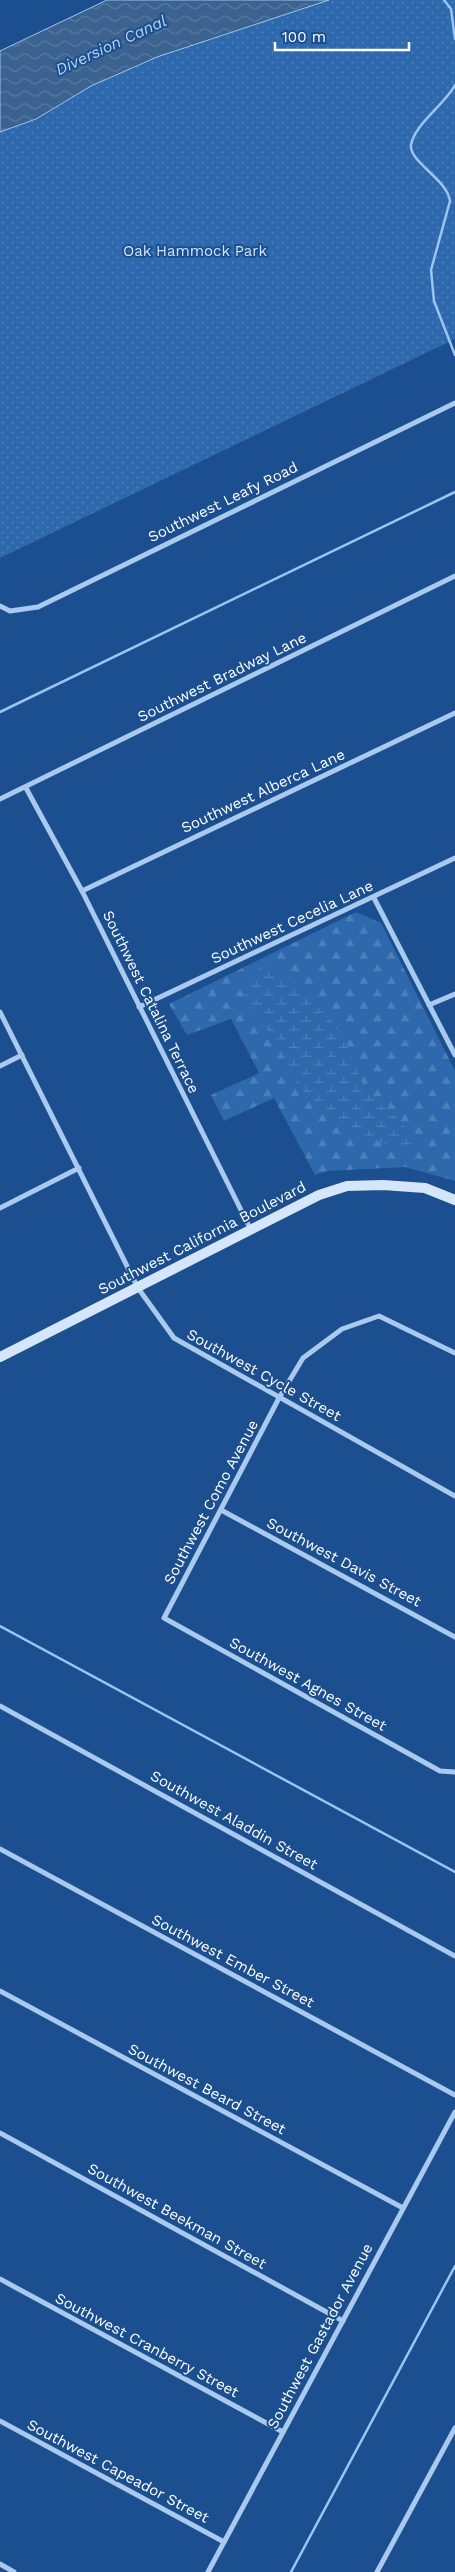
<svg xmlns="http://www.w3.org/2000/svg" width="455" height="2572" viewBox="0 0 455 2572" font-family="'Work Sans',sans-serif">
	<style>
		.forest { fill: url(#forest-firs) }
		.wetland { fill: url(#wetland-marsh) }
		.park { fill: url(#park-dots) }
		.water { fill: url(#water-waves); stroke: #9cc4f0 }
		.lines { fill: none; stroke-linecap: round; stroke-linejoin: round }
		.stream { stroke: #9cc4f0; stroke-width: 2.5 }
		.street { stroke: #a9c9ee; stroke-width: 5 }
		.secondary { stroke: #d6e6fa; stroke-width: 10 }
		.labels { text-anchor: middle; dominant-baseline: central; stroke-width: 4; stroke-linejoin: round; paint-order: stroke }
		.park-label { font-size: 15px; fill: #cfe3fa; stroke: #1b4f8f }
		.street-label { font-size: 15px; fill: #fff; stroke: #1b4f8f }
		.water-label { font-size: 16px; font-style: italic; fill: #b5d3f5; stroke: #1b4f8f }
	</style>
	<defs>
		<pattern id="forest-firs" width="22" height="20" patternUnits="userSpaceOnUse" patternTransform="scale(1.25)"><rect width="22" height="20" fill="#2e69ad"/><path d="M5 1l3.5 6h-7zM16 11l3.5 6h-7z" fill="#4d80b9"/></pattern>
		<pattern id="wetland-marsh" width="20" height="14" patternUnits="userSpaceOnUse" patternTransform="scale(1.25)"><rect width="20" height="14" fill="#2e69ad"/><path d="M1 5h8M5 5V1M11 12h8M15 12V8" fill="none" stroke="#4d80b9"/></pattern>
		<pattern id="park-dots" width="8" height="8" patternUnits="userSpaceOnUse" patternTransform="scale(1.25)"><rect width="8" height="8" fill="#2e69ad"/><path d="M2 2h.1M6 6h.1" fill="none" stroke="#4d80b9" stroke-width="1.8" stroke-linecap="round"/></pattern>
		<pattern id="water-waves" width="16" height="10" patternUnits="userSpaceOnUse" patternTransform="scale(1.25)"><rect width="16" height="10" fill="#3c6290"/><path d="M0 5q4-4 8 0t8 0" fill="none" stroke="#597aa1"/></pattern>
	</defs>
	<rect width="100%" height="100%" fill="#1b4f8f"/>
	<polygon class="forest" points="356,912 381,923 455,1071 455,1181 405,1167 328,1171 315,1175 274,1098 224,1121 211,1095 259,1073 231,1019 187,1035 169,1004"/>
	<path class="wetland" d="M267 965C301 976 336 1022 351 1053 357 1067 360 1083 370 1095 386 1113 410 1120 412 1147L409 1151 400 1150 344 1127 299 1087 266 1027 252 1010 246 998V983L252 972Z"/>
	<polygon class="park" points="329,0 455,0 455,339 0,558 0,132 36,119 91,86 157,57"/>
	<polygon class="water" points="107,0 329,0 157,57 91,86 36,119 0,132 0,51"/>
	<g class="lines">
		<g class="stream">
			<polyline points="444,0 451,9 455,39"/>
			<path d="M455 85C445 104 414 125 411 145 409 162 447 179 450 201L431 270 434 301 455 355"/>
			<polyline points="0,712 455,492"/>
			<polyline points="0,1626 455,1872"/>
			<polyline points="291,2572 455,2266"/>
		</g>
		<g class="street">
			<polyline points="0,606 10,611 38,607 455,403"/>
			<polyline points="26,788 82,891 250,1228"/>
			<polyline points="0,799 455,576"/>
			<polyline points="82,891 455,713"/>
			<polyline points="374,898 455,1055"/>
			<polyline points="429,1005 455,994"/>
			<polyline points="139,1007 455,858"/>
			<polyline points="0,1012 138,1288 174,1338 455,1496"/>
			<polyline points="0,1066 22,1055"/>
			<polyline points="0,1208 79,1168"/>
			<polyline points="455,1353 379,1316 342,1329 303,1358 279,1398 164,1618 440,1771 455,1772"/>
			<polyline points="221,1510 455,1637"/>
			<polyline points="0,1706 455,1956"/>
			<polyline points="0,1849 455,2095"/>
			<polyline points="0,1991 403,2208"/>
			<polyline points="0,2133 343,2321"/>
			<polyline points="0,2279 283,2432"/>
			<polyline points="0,2421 224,2542"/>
			<polyline points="0,2564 14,2572"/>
			<polyline points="208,2572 455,2112"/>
			<polyline points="377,2572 455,2428"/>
		</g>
		<polyline class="secondary" points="0,1357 319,1195 347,1186 383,1185 425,1188 455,1200"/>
	</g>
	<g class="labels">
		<g class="park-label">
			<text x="195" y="251">Oak Hammock Park</text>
		</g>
		<g class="street-label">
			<text transform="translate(223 502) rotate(-26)">Southwest Leafy Road</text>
			<text transform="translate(222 677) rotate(-26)">Southwest Bradway Lane</text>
			<text transform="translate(263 791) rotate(-25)">Southwest Alberca Lane</text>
			<text transform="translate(292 922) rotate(-25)">Southwest Cecelia Lane</text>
			<text transform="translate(151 1002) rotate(64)">Southwest Catalina Terrace</text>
			<text transform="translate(202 1238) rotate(-27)">Southwest California Boulevard</text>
			<text transform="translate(264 1375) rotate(29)">Southwest Cycle Street</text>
			<text transform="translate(211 1502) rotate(-62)">Southwest Como Avenue</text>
			<text transform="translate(344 1562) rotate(28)">Southwest Davis Street</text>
			<text transform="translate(308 1684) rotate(29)">Southwest Agnes Street</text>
			<text transform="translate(234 1820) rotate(29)">Southwest Aladdin Street</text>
			<text transform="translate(233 1961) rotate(28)">Southwest Ember Street</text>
			<text transform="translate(207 2089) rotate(28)">Southwest Beard Street</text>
			<text transform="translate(177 2216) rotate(29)">Southwest Beekman Street</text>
			<text transform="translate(320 2336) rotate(-62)">Southwest Gastador Avenue</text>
			<text transform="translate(147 2345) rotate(28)">Southwest Cranberry Street</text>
			<text transform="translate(118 2471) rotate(28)">Southwest Capeador Street</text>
		</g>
		<g class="water-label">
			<text transform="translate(111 45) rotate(-25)">Diversion Canal</text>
		</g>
	</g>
	<path d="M275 42v8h134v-8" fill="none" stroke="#ffffff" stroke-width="2.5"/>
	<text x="282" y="42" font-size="15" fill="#ffffff" stroke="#1b4f8f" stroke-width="4" paint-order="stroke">100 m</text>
</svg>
